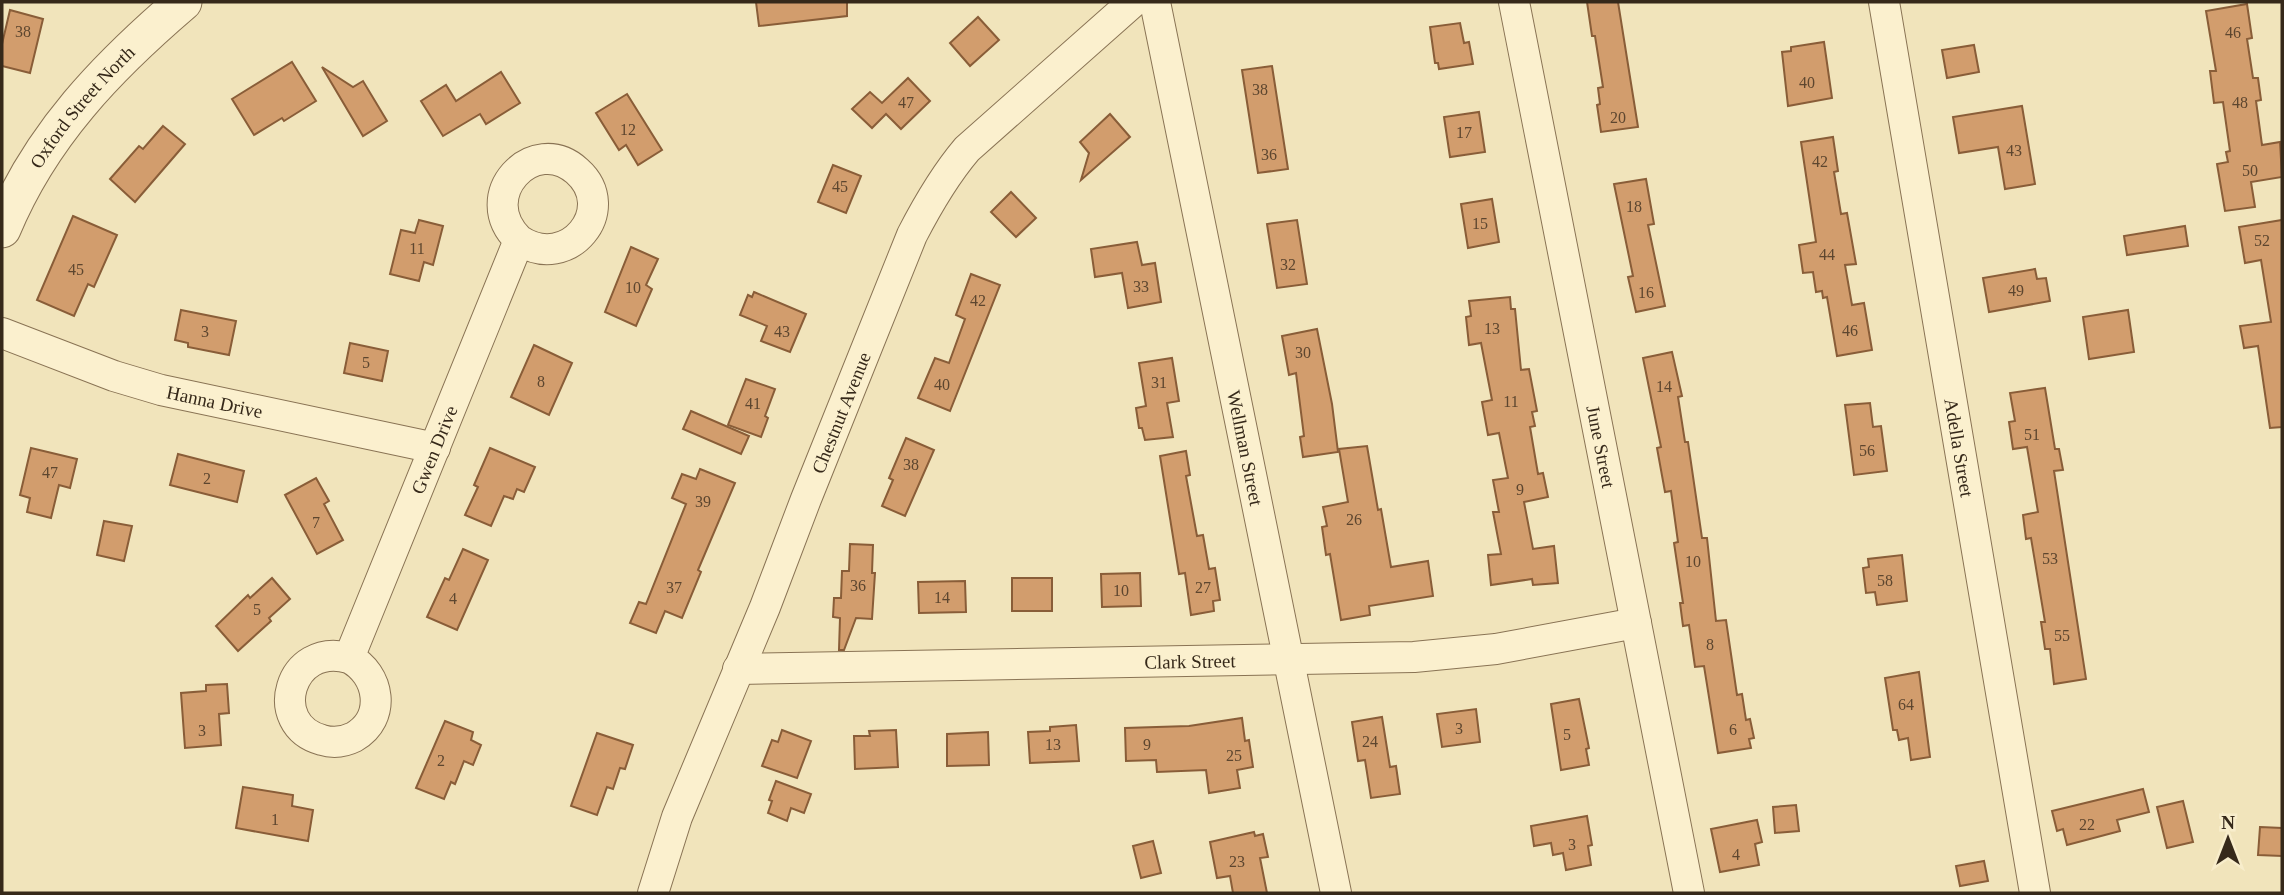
<svg xmlns="http://www.w3.org/2000/svg" width="2284" height="895" viewBox="0 0 2284 895" font-family="Georgia,serif">
	<style>
		.building { fill: #d29d6d; stroke: #895d38; stroke-width: 2 }
		.lines { fill: none; stroke-linecap: round; stroke-linejoin: round }
		.minor-casing { stroke: #897354; stroke-width: 32 }
		.tertiary-casing { stroke: #897354; stroke-width: 39 }
		.minor { stroke: #fbf0ce; stroke-width: 30 }
		.tertiary { stroke: #fbf0ce; stroke-width: 37 }
		.labels { text-anchor: middle; dominant-baseline: central; stroke-width: 6; stroke-linejoin: round; paint-order: stroke }
		.number-label { font-size: 16px; fill: #5d462f }
		.street-label { font-size: 19px; fill: #36291a; stroke: #f8edcb }
	</style>
	<rect width="100%" height="100%" fill="#f1e4bb"/>
	<g class="building">
		<polygon points="756,2 847,2 847,16 759,26"/>
		<polygon points="1587,2 1618,2 1638,127 1601,132 1597,105 1600,104 1598,88 1603,87 1595,36 1592,36"/>
		<polygon points="2247,4 2252,38 2247,39 2253,78 2258,78 2261,100 2256,101 2262,145 2280,142 2282,177 2251,182 2255,207 2225,211 2217,164 2228,162 2226,152 2230,151 2223,102 2214,103 2210,71 2216,71 2206,11"/>
		<polygon points="10,10 43,19 30,73 2,66 2,44"/>
		<polygon points="978,17 999,40 970,66 950,43"/>
		<polygon points="1460,23 1464,43 1469,42 1473,64 1439,69 1438,63 1435,63 1430,27"/>
		<polygon points="1824,42 1832,98 1788,106 1782,52 1791,51 1791,47"/>
		<polygon points="1974,45 1979,72 1947,78 1942,50"/>
		<polygon points="292,62 316,101 284,121 282,118 254,135 232,99"/>
		<polygon points="1272,66 1288,169 1258,173 1242,70"/>
		<polygon points="322,67 353,87 363,81 387,121 363,136"/>
		<polygon points="501,72 520,103 486,124 480,114 443,136 421,101 446,85 456,101"/>
		<polygon points="908,78 930,101 901,129 886,114 872,128 852,109 870,92 882,103"/>
		<polygon points="627,94 662,150 638,165 626,145 619,150 596,113"/>
		<polygon points="2022,106 2035,184 2005,189 1998,147 1959,153 1953,117"/>
		<polygon points="1479,112 1485,152 1450,157 1444,117"/>
		<polygon points="1110,114 1130,137 1081,180 1089,153 1080,142"/>
		<polygon points="163,126 185,144 135,202 110,179 139,146 143,149"/>
		<polygon points="1833,137 1838,171 1834,172 1841,214 1847,213 1856,264 1845,265 1852,305 1864,303 1872,350 1837,356 1827,297 1823,298 1822,291 1816,292 1813,272 1803,273 1799,245 1816,242 1801,142"/>
		<polygon points="833,165 861,176 846,213 818,202"/>
		<polygon points="1646,179 1654,224 1648,225 1665,306 1636,312 1628,277 1633,276 1614,184"/>
		<polygon points="1011,192 1036,218 1016,237 991,212"/>
		<polygon points="1492,199 1499,242 1468,248 1461,204"/>
		<polygon points="73,216 117,235 94,287 88,284 74,316 37,300"/>
		<polygon points="419,220 443,226 433,265 424,262 419,281 390,274 401,230 415,233"/>
		<polygon points="1297,220 1307,284 1277,288 1267,224"/>
		<polygon points="2282,220 2282,427 2270,428 2258,346 2244,348 2240,326 2271,322 2261,260 2245,263 2239,227"/>
		<polygon points="2185,226 2188,246 2127,255 2124,236"/>
		<polygon points="1137,242 1142,265 1155,263 1161,302 1128,308 1122,273 1095,277 1091,249"/>
		<polygon points="631,247 658,259 646,285 652,289 636,326 605,312"/>
		<polygon points="2035,269 2037,279 2046,278 2050,301 1989,312 1983,278"/>
		<polygon points="971,274 1000,285 950,411 918,398 935,358 949,363 965,319 956,315"/>
		<polygon points="754,292 806,314 790,352 761,341 767,326 740,315 748,295 752,297"/>
		<polygon points="1510,297 1511,309 1515,309 1521,370 1529,369 1537,411 1532,412 1535,426 1530,427 1538,474 1543,473 1548,497 1524,502 1533,549 1554,546 1558,583 1533,585 1532,579 1491,585 1488,555 1501,554 1493,512 1499,512 1493,480 1508,478 1499,433 1488,435 1482,402 1492,400 1481,343 1469,345 1466,317 1471,316 1469,301"/>
		<polygon points="181,310 236,321 229,355 188,347 188,343 175,340"/>
		<polygon points="2128,310 2134,352 2089,359 2083,317"/>
		<polygon points="1317,329 1332,404 1338,452 1303,457 1300,437 1304,436 1296,373 1289,375 1282,336"/>
		<polygon points="350,343 388,351 382,381 344,373"/>
		<polygon points="534,345 572,363 549,415 511,397"/>
		<polygon points="1672,352 1682,396 1678,397 1685,442 1688,442 1702,538 1707,538 1716,621 1726,620 1737,695 1742,694 1746,720 1750,719 1754,738 1749,739 1751,748 1718,753 1704,666 1695,667 1689,625 1683,626 1680,603 1683,603 1674,543 1678,542 1671,491 1665,492 1657,448 1661,447 1643,358"/>
		<polygon points="1172,358 1179,401 1167,403 1173,437 1145,440 1142,428 1139,428 1136,408 1146,406 1139,363"/>
		<polygon points="746,379 775,389 765,416 768,418 761,437 728,425"/>
		<polygon points="2045,388 2055,449 2059,449 2063,470 2054,471 2086,679 2054,684 2050,649 2045,649 2041,622 2045,622 2031,538 2026,539 2023,515 2038,512 2027,447 2013,449 2009,422 2015,421 2010,393"/>
		<polygon points="1870,403 1873,427 1881,426 1887,471 1854,475 1845,405"/>
		<polygon points="691,411 749,436 741,454 683,429"/>
		<polygon points="906,438 934,450 905,516 882,506 893,480 889,478"/>
		<polygon points="1367,446 1378,510 1381,509 1391,567 1428,561 1433,596 1369,606 1370,615 1341,620 1330,554 1326,555 1322,527 1327,526 1323,507 1348,502 1339,449"/>
		<polygon points="31,448 77,459 70,488 59,485 51,518 27,512 30,498 20,495"/>
		<polygon points="490,448 535,467 524,492 517,489 513,499 504,496 491,526 465,515 478,487 474,485"/>
		<polygon points="1186,451 1190,475 1186,476 1197,536 1203,535 1209,569 1215,568 1220,600 1213,601 1214,611 1191,615 1185,573 1179,574 1160,456"/>
		<polygon points="178,454 244,471 237,502 170,485"/>
		<polygon points="700,469 735,483 698,570 701,572 682,618 665,611 656,633 630,623 639,602 646,604 686,504 672,498 682,474 696,479"/>
		<polygon points="316,478 329,501 324,504 343,540 317,554 285,495"/>
		<polygon points="104,521 132,526 124,561 97,555"/>
		<polygon points="850,544 873,545 872,573 875,573 872,619 856,618 844,650 839,650 840,618 833,617 834,598 841,598 842,571 849,571"/>
		<polygon points="463,549 488,560 457,630 427,617 445,578 449,580"/>
		<polygon points="1902,555 1907,601 1877,605 1875,592 1866,593 1863,568 1869,567 1868,559"/>
		<polygon points="1140,573 1141,606 1102,607 1101,574"/>
		<polygon points="272,578 290,599 269,618 271,621 238,651 216,626 248,595 250,598"/>
		<rect x="1012" y="578" width="40" height="33"/>
		<polygon points="965,581 966,612 919,613 918,582"/>
		<polygon points="1919,672 1930,757 1911,760 1908,738 1899,740 1897,730 1893,730 1885,678"/>
		<polygon points="227,684 229,713 219,714 221,745 185,748 181,693 206,691 206,685"/>
		<polygon points="1579,699 1589,748 1586,749 1589,765 1561,770 1551,704"/>
		<polygon points="1476,709 1480,742 1442,747 1437,714"/>
		<polygon points="1382,717 1390,767 1396,766 1400,794 1371,798 1365,760 1358,761 1352,722"/>
		<polygon points="1242,718 1245,741 1249,740 1253,767 1237,770 1240,788 1209,793 1206,770 1157,772 1156,760 1126,761 1125,728 1189,726"/>
		<polygon points="445,721 473,732 471,740 481,745 473,765 464,761 455,784 451,782 444,799 416,788"/>
		<polygon points="1076,725 1079,761 1030,763 1028,732 1050,731 1050,727"/>
		<polygon points="782,730 811,741 797,778 762,766 772,740 778,742"/>
		<polygon points="896,730 898,767 855,769 854,736 870,736 869,731"/>
		<polygon points="988,732 989,765 947,766 947,734"/>
		<polygon points="597,733 633,745 625,769 620,768 613,789 607,787 597,815 571,806"/>
		<polygon points="776,781 811,794 804,813 791,808 787,821 768,813 772,801 769,800"/>
		<polygon points="243,787 293,795 292,806 313,810 308,841 236,828"/>
		<polygon points="2143,789 2149,812 2117,820 2120,831 2067,845 2063,829 2057,831 2052,811"/>
		<polygon points="2183,801 2193,842 2167,848 2157,807"/>
		<polygon points="1796,805 1799,831 1775,833 1773,807"/>
		<polygon points="1587,816 1592,845 1588,846 1591,865 1566,870 1563,853 1553,855 1551,843 1534,846 1531,826"/>
		<polygon points="1757,820 1762,842 1755,844 1759,865 1720,872 1711,829"/>
		<polygon points="2260,827 2282,828 2282,856 2258,855"/>
		<polygon points="1254,832 1255,836 1263,834 1268,857 1260,858 1267,893 1233,893 1230,876 1217,878 1210,842"/>
		<polygon points="1153,841 1161,873 1141,878 1133,846"/>
		<polygon points="1984,861 1988,881 1960,886 1956,866"/>
	</g>
	<g class="lines">
		<defs>
			<g id="minor">
				<path id="s1" d="M1155 2 1336 893"/>
				<path id="s2" d="M1514 2 1689 893"/>
				<path id="s3" d="M1884 2 2035 893"/>
				<path id="s4" d="M2 333 114 376 161 390 435 448"/>
				<path id="s5" d="M349 658C289 641 266 725 322 740 332 743 344 742 354 737 387 718 380 674 349 658L519 240C473 196 534 132 577 171 620 209 568 273 519 240"/>
				<path id="s6" d="M738 669 1414 657 1496 649 1636 623"/>
				<path id="s7" d="M653 893 677 817 765 607 806 499 912 235C928 204 944 176 967 149L1133 2"/>
			</g>
			<g id="tertiary">
				<path id="s8" d="M2 229C41 135 107 67 183 2"/>
			</g>
		</defs>
		<use href="#minor" class="minor-casing"/>
		<use href="#tertiary" class="tertiary-casing"/>
		<use href="#minor" class="minor"/>
		<use href="#tertiary" class="tertiary"/>
	</g>
	<g class="labels">
		<g class="number-label">
			<text x="23" y="31">38</text>
			<text x="2233" y="32">46</text>
			<text x="1807" y="82">40</text>
			<text x="1260" y="89">38</text>
			<text x="906" y="102">47</text>
			<text x="2240" y="102">48</text>
			<text x="1618" y="117">20</text>
			<text x="628" y="129">12</text>
			<text x="1464" y="132">17</text>
			<text x="2014" y="150">43</text>
			<text x="1269" y="154">36</text>
			<text x="1820" y="161">42</text>
			<text x="2250" y="170">50</text>
			<text x="840" y="186">45</text>
			<text x="1634" y="206">18</text>
			<text x="1480" y="223">15</text>
			<text x="2262" y="240">52</text>
			<text x="417" y="248">11</text>
			<text x="1827" y="254">44</text>
			<text x="1288" y="264">32</text>
			<text x="76" y="269">45</text>
			<text x="1141" y="286">33</text>
			<text x="633" y="287">10</text>
			<text x="2016" y="290">49</text>
			<text x="1646" y="292">16</text>
			<text x="978" y="300">42</text>
			<text x="1492" y="328">13</text>
			<text x="1850" y="330">46</text>
			<text x="205" y="331">3</text>
			<text x="782" y="331">43</text>
			<text x="1303" y="352">30</text>
			<text x="366" y="362">5</text>
			<text x="541" y="381">8</text>
			<text x="1159" y="382">31</text>
			<text x="942" y="384">40</text>
			<text x="1664" y="386">14</text>
			<text x="1511" y="401">11</text>
			<text x="753" y="403">41</text>
			<text x="2032" y="434">51</text>
			<text x="1867" y="450">56</text>
			<text x="911" y="464">38</text>
			<text x="50" y="472">47</text>
			<text x="207" y="478">2</text>
			<text x="1520" y="489">9</text>
			<text x="703" y="501">39</text>
			<text x="1354" y="519">26</text>
			<text x="316" y="522">7</text>
			<text x="2050" y="558">53</text>
			<text x="1693" y="561">10</text>
			<text x="1885" y="580">58</text>
			<text x="858" y="585">36</text>
			<text x="674" y="587">37</text>
			<text x="1203" y="587">27</text>
			<text x="1121" y="590">10</text>
			<text x="942" y="597">14</text>
			<text x="453" y="598">4</text>
			<text x="257" y="609">5</text>
			<text x="2062" y="635">55</text>
			<text x="1710" y="644">8</text>
			<text x="1906" y="704">64</text>
			<text x="1459" y="728">3</text>
			<text x="1733" y="729">6</text>
			<text x="202" y="730">3</text>
			<text x="1567" y="734">5</text>
			<text x="1370" y="741">24</text>
			<text x="1053" y="744">13</text>
			<text x="1147" y="744">9</text>
			<text x="1234" y="755">25</text>
			<text x="441" y="760">2</text>
			<text x="275" y="819">1</text>
			<text x="2087" y="824">22</text>
			<text x="1572" y="844">3</text>
			<text x="1736" y="854">4</text>
			<text x="1237" y="861">23</text>
		</g>
		<g class="street-label">
			<text stroke="none"><textPath href="#s8" startOffset="147">Oxford Street North</textPath></text>
			<text stroke="none"><textPath href="#s4" startOffset="224">Hanna Drive</textPath></text>
			<text stroke="none"><textPath href="#s7" startOffset="516">Chestnut Avenue</textPath></text>
			<text stroke="none"><textPath href="#s2" startOffset="453">June Street</textPath></text>
			<text stroke="none"><textPath href="#s1" startOffset="455">Wellman Street</textPath></text>
			<text stroke="none"><textPath href="#s3" startOffset="452">Adella Street</textPath></text>
			<text stroke="none"><textPath href="#s5" startOffset="495">Gwen Drive</textPath></text>
			<text stroke="none"><textPath href="#s6" startOffset="452">Clark Street</textPath></text>
		</g>
	</g>
	<rect width="2284" height="895" fill="none" stroke="#36291a" stroke-width="7"/>
	<g transform="translate(2228 839)" stroke="#f8edcb" stroke-width="5" paint-order="stroke">
	<path d="M0-5L12 26L0 18L-12 26Z" fill="#36291a"/>
	<text y="-10" font-size="19" font-weight="bold" text-anchor="middle" fill="#36291a">N</text>
	</g>
</svg>
